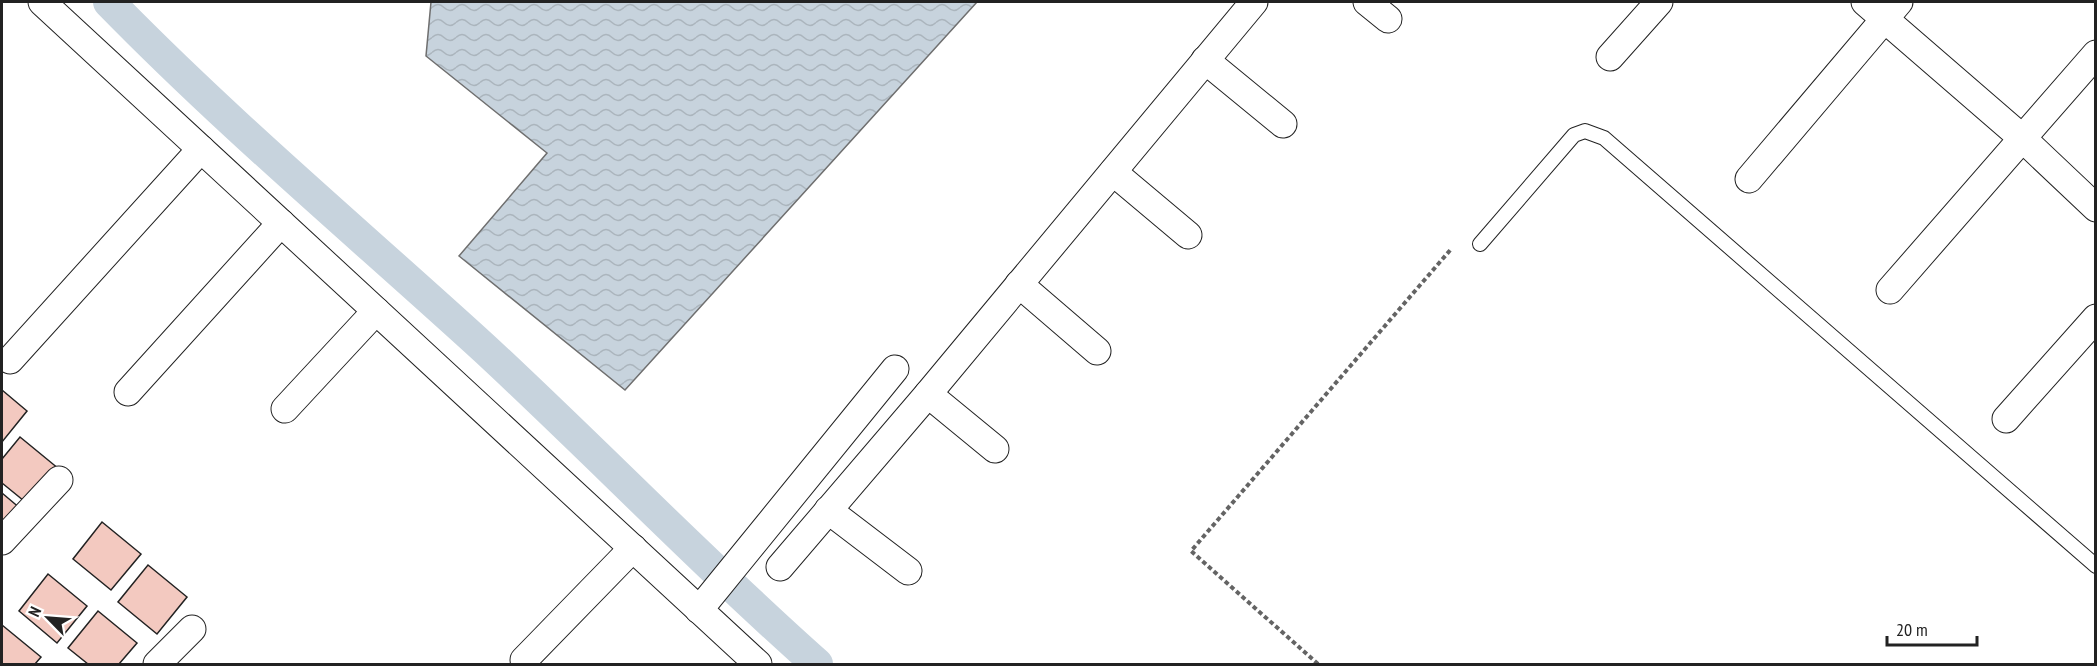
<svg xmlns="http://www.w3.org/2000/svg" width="2097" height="666" viewBox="0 0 2097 666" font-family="'PT Sans Narrow',sans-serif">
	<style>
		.water { fill: url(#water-waves); stroke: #6f6f6f; stroke-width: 1.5 }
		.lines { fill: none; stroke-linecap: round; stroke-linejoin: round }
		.canal { stroke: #c7d3dd; stroke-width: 32 }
		.building { fill: #f3c9c0; stroke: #222; stroke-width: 1.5 }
		.service-casing { stroke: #222; stroke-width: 16 }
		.minor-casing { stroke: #222; stroke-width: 29 }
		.path { stroke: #646464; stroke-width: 4; stroke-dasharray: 4.5 3; stroke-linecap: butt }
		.service { stroke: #fff; stroke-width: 14 }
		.minor { stroke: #fff; stroke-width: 27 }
	</style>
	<defs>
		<pattern id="water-waves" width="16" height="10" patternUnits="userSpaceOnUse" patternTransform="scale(1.5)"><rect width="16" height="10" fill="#c7d3dd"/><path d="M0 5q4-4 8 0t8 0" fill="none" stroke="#abb5bd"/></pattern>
	</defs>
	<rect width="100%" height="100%" fill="#fff"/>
	<polygon class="water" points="431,2 977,2 625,390 459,256 547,153 426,56"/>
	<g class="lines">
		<path class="canal" d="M109 2C228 124 359 234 485 349 597 453 703 563 817 664"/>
	</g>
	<g class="building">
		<polygon points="2,390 27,411 2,442"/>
		<polygon points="20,437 59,469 29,505 2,483 2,459"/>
		<polygon points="2,493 21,509 2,533"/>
		<polygon points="102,522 141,554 111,590 73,559"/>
		<polygon points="148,565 187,597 157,634 118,602"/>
		<polygon points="48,574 87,606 57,643 19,611"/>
		<polygon points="98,611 137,643 119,664 88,664 68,648"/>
		<polygon points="2,625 41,657 35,664 2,664"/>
	</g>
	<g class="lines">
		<defs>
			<polyline id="service" points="1480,244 1574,135 1585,131 1604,138 2096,566"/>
			<g id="minor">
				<polyline points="42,2 758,664"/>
				<polyline points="1367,2 1388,19"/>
				<polyline points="1865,2 2021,137 2096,208"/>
				<polyline points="1610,57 1659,2"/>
				<polyline points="1205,60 1283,124"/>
				<polyline points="1113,172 1188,235"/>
				<polyline points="1749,179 1899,2"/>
				<polyline points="1019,284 1097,351"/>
				<polyline points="1890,290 2096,54"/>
				<polyline points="10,360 201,149"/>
				<polyline points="128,392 281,223"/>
				<polyline points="928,394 995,449"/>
				<polyline points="285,409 376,311"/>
				<polyline points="2006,419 2096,318"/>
				<polyline points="828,510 908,571"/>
				<polyline points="2,541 59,480"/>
				<polyline points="780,567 928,394 1254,2"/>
				<polyline points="699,610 895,369"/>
				<polyline points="524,660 633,548"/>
				<polyline points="157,664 192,629"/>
			</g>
		</defs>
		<use href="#service" class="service-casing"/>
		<use href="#minor" class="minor-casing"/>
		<polyline class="path" points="1318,664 1191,551 1452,248"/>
		<use href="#service" class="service"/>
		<use href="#minor" class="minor"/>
	</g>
	<rect width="2097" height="666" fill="none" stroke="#222222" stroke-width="6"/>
	<g transform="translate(48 618) rotate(295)" stroke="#ffffff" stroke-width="4.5" paint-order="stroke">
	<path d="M0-4.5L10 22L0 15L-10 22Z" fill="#222222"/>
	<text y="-9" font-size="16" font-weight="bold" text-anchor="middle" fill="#222222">N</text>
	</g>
	<path d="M1887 636v9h90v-9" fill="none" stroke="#222222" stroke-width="3"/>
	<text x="1896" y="636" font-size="18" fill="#222222" stroke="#ffffff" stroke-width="4.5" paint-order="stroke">20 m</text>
</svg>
